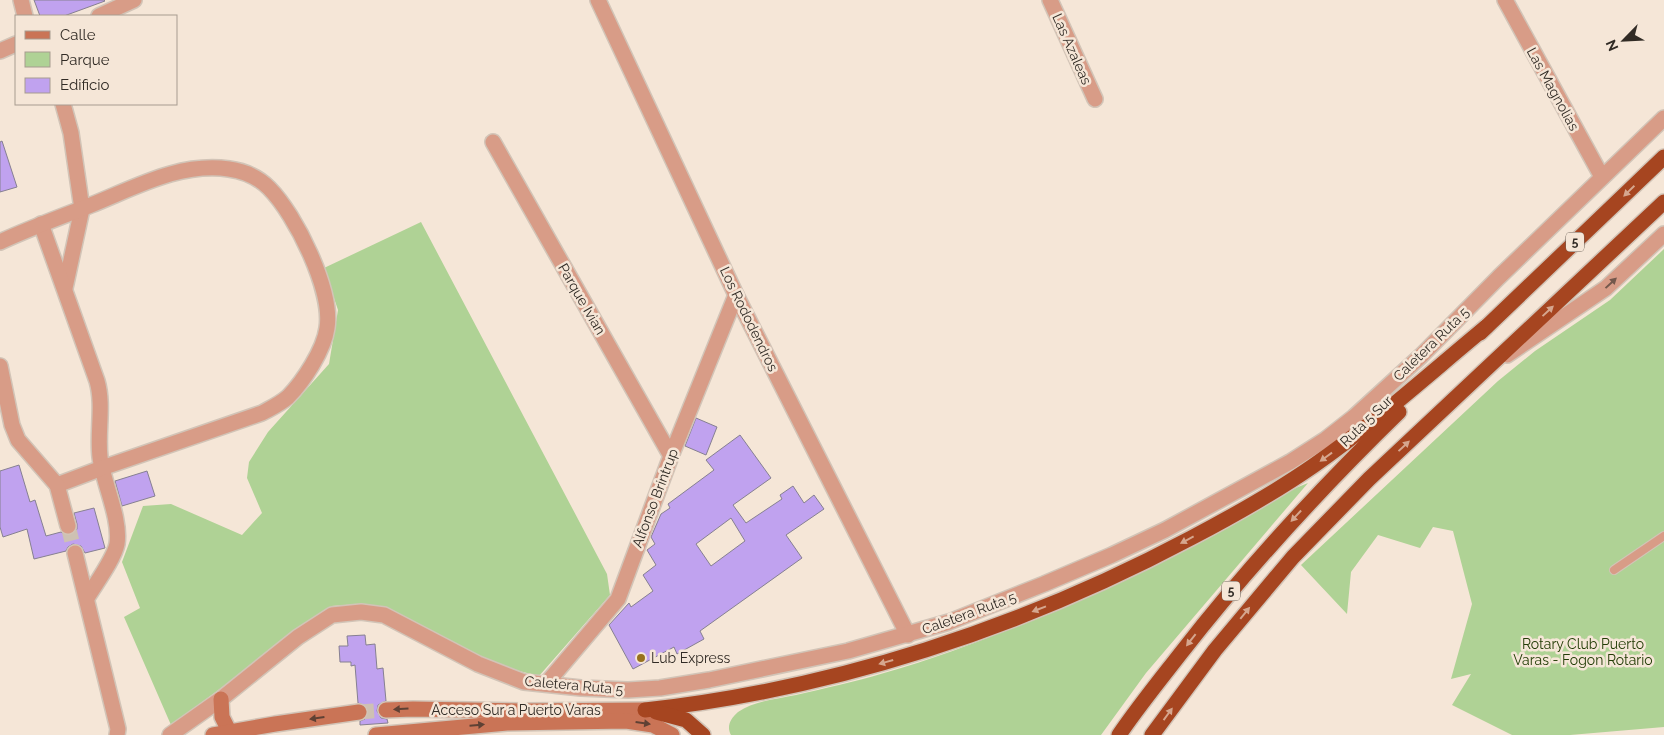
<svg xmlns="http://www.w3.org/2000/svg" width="1664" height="735" viewBox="0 0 1664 735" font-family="Raleway,sans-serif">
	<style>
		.green { fill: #afd295 }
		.building { fill: #c0a2ef; stroke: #868091; fill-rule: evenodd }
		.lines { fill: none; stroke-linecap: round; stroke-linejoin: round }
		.street-tunnel { stroke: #cec1b3; stroke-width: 15; stroke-dasharray: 15 8; stroke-linecap: butt }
		.secondary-tunnel { stroke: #cec1b3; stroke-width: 15; stroke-dasharray: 15 8; stroke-linecap: butt }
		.lane-casing { stroke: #d2c4b7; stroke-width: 10 }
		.street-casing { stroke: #d2c4b7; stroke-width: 18 }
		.secondary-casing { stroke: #d2c4b7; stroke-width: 18 }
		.highway-casing { stroke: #d2c4b7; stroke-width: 18 }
		.lane { stroke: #d89c87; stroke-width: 8 }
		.street { stroke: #d89c87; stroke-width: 15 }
		.secondary { stroke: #ca7456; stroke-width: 15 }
		.highway { stroke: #a64520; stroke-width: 15 }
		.oneway { fill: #d5a68e }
		.oneway2 { fill: #74584c }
		.oneway3 { fill: #5f4134 }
		.poi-dot { fill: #98711c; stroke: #f5e6d7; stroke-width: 2 }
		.labels { text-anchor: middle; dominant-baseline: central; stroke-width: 5; stroke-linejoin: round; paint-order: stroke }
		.shield { fill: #f5e6d7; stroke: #6c635a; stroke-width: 1 }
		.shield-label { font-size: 12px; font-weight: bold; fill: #312b25 }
		.street-label { font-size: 14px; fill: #312b25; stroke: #f5e6d7 }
		.park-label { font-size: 14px; fill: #233d06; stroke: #f5e6d7 }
		.poi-label { font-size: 14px; fill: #312b25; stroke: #f5e6d7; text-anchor: start }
	</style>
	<rect width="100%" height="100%" fill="#f5e6d7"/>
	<g class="green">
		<polygon points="421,222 607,574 610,595 539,676 499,666 385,608 358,604 332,606 171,725 124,617 140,608 122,562 143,506 171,504 242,535 262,513 247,478 249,462 268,432 329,364 338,310 324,268"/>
		<polygon points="1664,249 1664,727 1570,735 1512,735 1452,705 1471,674 1451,679 1472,604 1453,531 1433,527 1420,548 1378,535 1351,572 1347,614 1301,565 1498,381 1535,351 1610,300"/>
		<path d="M1308 483 1146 673 1101 735H731C726 726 731 718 738 712 754 701 777 699 796 695 825 688 855 682 884 673 1001 640 1109 584 1218 531 1249 516 1276 495 1308 483Z"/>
	</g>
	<g class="building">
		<polygon points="34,0 104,0 105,1 64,16 40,16"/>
		<polygon points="2,141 17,187 0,192 0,142"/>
		<polygon points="696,418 717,427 706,455 685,446"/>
		<path d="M740 435 771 478 733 505 746 523 782 499 780 495 793 486 804 503 814 495 824 509 786 535 802 558 700 631 704 639 677 654 674 647 633 669 609 625 629 603 631 607 653 591 643 575 656 565 647 550 655 544 651 537 661 514 670 508 668 504 714 470 706 460ZM731 518 745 541 711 566 696 544Z"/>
		<polygon points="19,465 30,502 35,500 46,536 61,532 66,535 74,533 77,529 77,524 74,513 94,508 105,548 85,553 81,546 73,544 68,547 66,551 34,559 27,529 3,537 0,527 0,471"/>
		<polygon points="147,471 155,496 122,506 115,481"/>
		<polygon points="365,635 366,645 375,644 377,669 383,668 386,701 378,705 377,711 381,718 387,719 388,723 360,725 360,721 365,719 368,711 366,706 358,703 355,665 351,666 351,662 340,662 339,646 348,646 347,636"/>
	</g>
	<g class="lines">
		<polyline class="street-tunnel" points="68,526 75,553"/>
		<polyline class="secondary-tunnel" points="359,712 386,710"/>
		<defs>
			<polyline id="lane" points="1614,570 1664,536"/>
			<g id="street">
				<polyline points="21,0 25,16"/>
				<polyline points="598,0 736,295 908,635"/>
				<polyline points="1050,0 1095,99"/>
				<polyline points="1505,0 1602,177"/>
				<polyline points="99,16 134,0"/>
				<polyline points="0,51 16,44"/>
				<polyline points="63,104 71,133 82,209 65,288"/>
				<polyline points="493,142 671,456"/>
				<path d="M41 224 97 381C104 405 97 432 100 457 103 483 121 518 117 544 114 559 96 583 87 598"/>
				<path d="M0 242C30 228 61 217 91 205 136 187 180 162 229 169 244 171 258 177 269 188 296 215 333 291 327 328 324 350 303 382 288 397 280 404 271 408 262 413L102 468 57 485"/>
				<polyline points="1507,355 1606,288 1664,234"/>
				<polyline points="0,366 12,425 18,440 57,485 68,526"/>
				<polyline points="75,553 118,729 117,735"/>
				<polyline points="546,684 618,599 671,456 736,295"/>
				<polyline points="170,735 221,699 298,637 332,615 361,612 384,615 478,664 524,682 581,688 628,690 660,688 709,680 848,651 949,622 1044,584 1112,555 1165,530 1290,462 1326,439 1354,417 1421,356 1499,277 1664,118"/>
			</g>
			<g id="secondary">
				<polyline points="221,699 222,717 231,735"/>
				<polyline points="386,710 413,709 523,711 645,710"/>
				<polyline points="213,735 275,724 359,712"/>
				<polyline points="376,735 507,723 626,721 653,725 672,735"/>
			</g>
			<g id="highway">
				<polyline points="1480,333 1664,157"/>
				<path d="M645 710C835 689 1022 628 1191 538 1233 516 1274 493 1313 466 1374 424 1429 374 1486 327"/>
				<polyline points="656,712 686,720 703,735"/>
				<path d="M1119 735C1138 707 1160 680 1181 653 1249 566 1320 489 1399 412"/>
				<polyline points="1152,735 1215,650 1293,557 1369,479 1664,202"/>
			</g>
		</defs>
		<use href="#lane" class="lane-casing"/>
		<use href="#street" class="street-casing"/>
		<use href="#secondary" class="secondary-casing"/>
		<use href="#highway" class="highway-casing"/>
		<use href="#lane" class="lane"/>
		<use href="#street" class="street"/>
		<use href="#secondary" class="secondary"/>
		<use href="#highway" class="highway"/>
	</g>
	<defs><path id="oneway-solid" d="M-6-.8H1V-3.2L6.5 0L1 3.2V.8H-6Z" transform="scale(1.25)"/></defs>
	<g class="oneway">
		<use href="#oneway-solid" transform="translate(1629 191) rotate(136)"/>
		<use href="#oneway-solid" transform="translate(1548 311) rotate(-43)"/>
		<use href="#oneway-solid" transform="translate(1404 446) rotate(-43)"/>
		<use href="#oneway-solid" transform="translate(1326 457) rotate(144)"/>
		<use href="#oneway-solid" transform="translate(1296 516) rotate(133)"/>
		<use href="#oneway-solid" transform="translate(1187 540) rotate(152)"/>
		<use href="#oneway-solid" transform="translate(1039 609) rotate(159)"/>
		<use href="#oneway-solid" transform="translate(1245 613) rotate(-51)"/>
		<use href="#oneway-solid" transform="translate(1191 640) rotate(128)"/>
		<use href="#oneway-solid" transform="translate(886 662) rotate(164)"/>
		<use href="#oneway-solid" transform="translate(1168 714) rotate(-54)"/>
	</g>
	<use class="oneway2" href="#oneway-solid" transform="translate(1611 283) rotate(-43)"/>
	<g class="oneway3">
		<use href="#oneway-solid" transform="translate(401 709) rotate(177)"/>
		<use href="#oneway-solid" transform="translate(317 718) rotate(172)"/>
		<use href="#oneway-solid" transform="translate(643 723) rotate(8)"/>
		<use href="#oneway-solid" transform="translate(477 725) rotate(-5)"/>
	</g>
	<circle class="poi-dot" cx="641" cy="658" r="5"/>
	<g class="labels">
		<g class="shield">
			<rect x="1566" y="232.5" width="18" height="19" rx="4"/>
			<rect x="1222" y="581.5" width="18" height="19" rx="4"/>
		</g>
		<g class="shield-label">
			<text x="1575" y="242">5</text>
			<text x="1231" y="591">5</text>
		</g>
		<g class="street-label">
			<text transform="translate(1072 49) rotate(66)">Las Azaleas</text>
			<text transform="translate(1553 89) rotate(61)">Las Magnolias</text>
			<text transform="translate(582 299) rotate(60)">Parque Ivian</text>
			<text transform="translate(749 319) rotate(64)">Los Rododendros</text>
			<text transform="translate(1431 344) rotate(-44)">Caletera Ruta 5</text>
			<text transform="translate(1366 421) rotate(-44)">Ruta 5 Sur</text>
			<text transform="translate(655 498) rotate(-69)">Alfonso Brintrup</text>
			<text transform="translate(969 613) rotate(-20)">Caletera Ruta 5</text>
			<text transform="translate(574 685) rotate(5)">Caletera Ruta 5</text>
			<text x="516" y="710">Acceso Sur a Puerto Varas</text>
		</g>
		<g class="park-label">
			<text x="1583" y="644">Rotary Club Puerto<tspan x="1583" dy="16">Varas - Fogon Rotario</tspan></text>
		</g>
		<g class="poi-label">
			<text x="651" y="658">Lub Express</text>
		</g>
	</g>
	<rect x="15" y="15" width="162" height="90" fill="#f5e6d7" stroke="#a79b90"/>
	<rect x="25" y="31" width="25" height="8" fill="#ca7456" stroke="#a79b90"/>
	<text x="60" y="40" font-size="15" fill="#312b25">Calle</text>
	<rect x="25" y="52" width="25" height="15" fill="#afd295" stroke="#a79b90"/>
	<text x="60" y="65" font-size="15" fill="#312b25">Parque</text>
	<rect x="25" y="78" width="25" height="15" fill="#c0a2ef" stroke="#a79b90"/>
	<text x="60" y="90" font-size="15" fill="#312b25">Edificio</text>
	<g transform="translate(1624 40) rotate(246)" stroke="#f5e6d7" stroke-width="4" paint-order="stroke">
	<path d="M0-4L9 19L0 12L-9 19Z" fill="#312b25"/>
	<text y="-8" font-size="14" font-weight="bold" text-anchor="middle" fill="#312b25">N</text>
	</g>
</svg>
